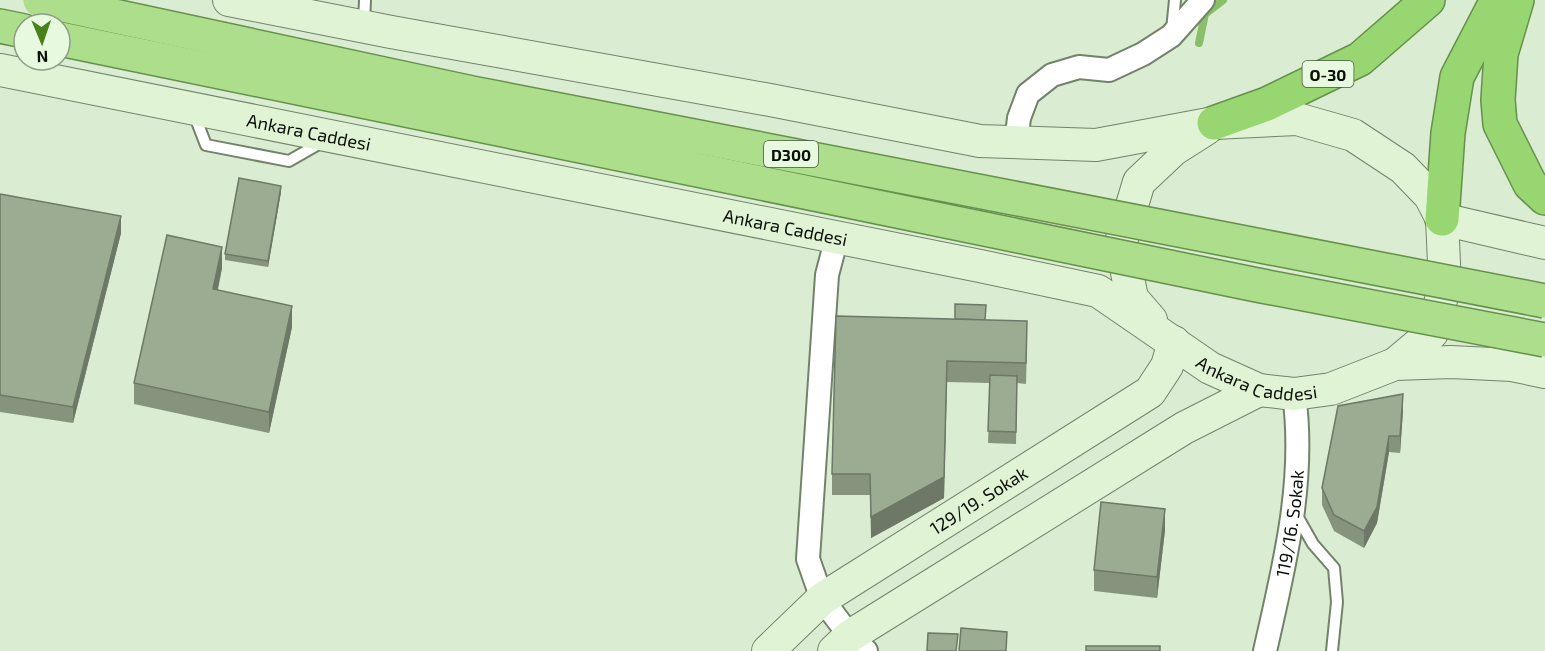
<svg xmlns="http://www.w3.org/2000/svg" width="1545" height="651" viewBox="0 0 1545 651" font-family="'Exo 2',sans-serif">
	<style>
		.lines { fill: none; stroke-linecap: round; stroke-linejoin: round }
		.stream { stroke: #8abf69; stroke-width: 8 }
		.service-casing { stroke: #73836b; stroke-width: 14 }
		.minor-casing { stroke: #73836b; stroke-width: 26 }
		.secondary-casing { stroke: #73836b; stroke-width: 34 }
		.trunk-casing { stroke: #66904b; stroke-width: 36 }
		.motorway-casing { stroke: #66904b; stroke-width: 36 }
		.service { stroke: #fff; stroke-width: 10 }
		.minor { stroke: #fff; stroke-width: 22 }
		.secondary { stroke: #e0f3d4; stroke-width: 32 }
		.trunk { stroke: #acde8c; stroke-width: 33 }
		.motorway { stroke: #97d670; stroke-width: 33 }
		.trunk-bridge-casing { stroke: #66904b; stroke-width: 36; stroke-linecap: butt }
		.trunk-bridge { stroke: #acde8c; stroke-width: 33 }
		.wall { fill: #86947e }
		.shaded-wall { fill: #6d7867 }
		.building { fill: #9cac93; stroke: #6d7867; stroke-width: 1.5 }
		.labels { text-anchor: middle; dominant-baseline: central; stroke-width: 4.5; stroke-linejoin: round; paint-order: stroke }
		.shield { fill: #e7f9de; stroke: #4c5548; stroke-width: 1.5 }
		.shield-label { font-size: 16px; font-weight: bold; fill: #0a0f07 }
		.street-label { font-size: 18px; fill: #0a0f07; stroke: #e7f9de }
	</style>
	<rect width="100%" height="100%" fill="#daecd1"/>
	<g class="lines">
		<polyline class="stream" points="1199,43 1205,14 1223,0"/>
		<defs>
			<g id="service">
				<polyline points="365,0 364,23 365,24"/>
				<polyline points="1172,30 1175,0"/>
				<polyline points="194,114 206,145 289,161 324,141"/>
				<polyline points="1296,514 1313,544 1334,568 1337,602 1332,651"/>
			</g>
			<g id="minor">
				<polyline points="1016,143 1019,118 1028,94 1052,75 1079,67 1109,70 1143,54 1171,36 1203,0"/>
				<polyline points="837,237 827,275 808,559 822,599 850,636 866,651"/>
				<path id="s1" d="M1265 651C1284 567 1306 481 1294 394"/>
			</g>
			<g id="secondary">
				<polyline points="229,0 391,32 770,100 980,141 1096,145 1214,123 1297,119 1353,135 1403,168 1430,196 1442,219 1445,285 1432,333 1395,364"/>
				<path id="s2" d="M0 70 980 266 1098 291 1210 368 1259 390 1294 394 1331 389 1395 364 1451 362 1512 365 1545 372"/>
				<polyline points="1442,219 1545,243"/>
				<polyline points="1151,320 1132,298 1121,242 1139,182 1173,150 1206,129"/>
				<path id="s3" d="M768 651 822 599 1150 392 1167 366 1174 342"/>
				<polyline points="834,651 850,636 1184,428 1259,390"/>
			</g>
			<polyline id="trunk" points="0,26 24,31"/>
			<g id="motorway">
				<polyline points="1517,0 1501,54 1498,100 1500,124 1530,184 1545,198"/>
				<polyline points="1214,123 1267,104 1360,59 1428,0"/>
				<polyline points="1442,219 1448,133 1457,77 1497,0"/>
			</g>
		</defs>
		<use href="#service" class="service-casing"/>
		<use href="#minor" class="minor-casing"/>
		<use href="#secondary" class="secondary-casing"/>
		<use href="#trunk" class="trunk-casing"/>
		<use href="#motorway" class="motorway-casing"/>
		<use href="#service" class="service"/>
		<use href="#minor" class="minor"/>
		<use href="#secondary" class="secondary"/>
		<use href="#trunk" class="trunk"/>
		<use href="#motorway" class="motorway"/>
		<defs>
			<g id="trunk-bridge">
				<polyline points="40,0 472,93 1545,301"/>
				<polyline points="60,39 1257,285 1545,340"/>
			</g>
		</defs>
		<use href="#trunk-bridge" class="trunk-bridge-casing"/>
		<use href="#trunk-bridge" class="trunk-bridge"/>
	</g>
	<g class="wall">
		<polygon points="281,192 268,267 225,260 225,254"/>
		<polygon points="0,194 121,233 73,423 0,412"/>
		<polygon points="222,268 218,290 292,327 269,433 134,404 134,383"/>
		<polygon points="986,320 1027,342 1026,384 1017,383 1016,444 988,443 990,383 947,382 944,498 871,538 870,495 832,495 832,474"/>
		<polygon points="1403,411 1400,453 1389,452 1377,523 1364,548 1334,531 1322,505 1322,488"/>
		<polygon points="1165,530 1157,598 1094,591 1094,570"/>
	</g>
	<g class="shaded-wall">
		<polygon points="281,186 281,192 268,267 268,261"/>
		<polygon points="121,216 121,233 73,423 73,407"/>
		<polygon points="222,247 222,268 213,310 213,289"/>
		<polygon points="292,306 292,327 269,433 269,412"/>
		<polygon points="947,361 944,498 871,538 871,517"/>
		<polygon points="1403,394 1403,411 1400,453 1400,436"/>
		<polygon points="1389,436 1389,452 1377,523 1364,548 1364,531"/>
		<polygon points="1165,509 1165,530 1157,598 1157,577"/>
	</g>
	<g class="building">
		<polygon points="239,178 281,186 268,261 225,254"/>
		<polygon points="0,194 121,216 73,407 0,395"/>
		<polygon points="167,235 222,247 213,289 292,306 269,412 134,383"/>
		<polygon points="955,304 986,305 985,320 955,319"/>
		<polygon points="836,316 1027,321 1026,363 947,361 944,477 871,517 870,474 832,474"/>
		<polygon points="990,375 1017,376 1016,432 988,431"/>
		<polygon points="1403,394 1400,436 1389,436 1377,507 1364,531 1334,515 1322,488 1338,406"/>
		<polygon points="1101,502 1165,509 1157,577 1094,570"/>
		<polygon points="961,628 1007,632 1006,651 959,651"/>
		<polygon points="928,633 958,634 956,651 927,651"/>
		<rect x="1086" y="646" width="74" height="5"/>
	</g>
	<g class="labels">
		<g class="shield">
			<rect x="1302.5" y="61" width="51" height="26" rx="4.5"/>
			<rect x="764" y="141" width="54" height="26" rx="4.5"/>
		</g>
		<g class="shield-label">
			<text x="1328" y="74">O-30</text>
			<text x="791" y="154">D300</text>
		</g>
		<g class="street-label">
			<text stroke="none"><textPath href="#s2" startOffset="315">Ankara Caddesi</textPath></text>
			<text stroke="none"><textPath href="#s2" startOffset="801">Ankara Caddesi</textPath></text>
			<text stroke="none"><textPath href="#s2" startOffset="1305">Ankara Caddesi</textPath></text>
			<text stroke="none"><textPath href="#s3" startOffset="260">129/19. Sokak</textPath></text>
			<text stroke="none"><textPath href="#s1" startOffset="130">119/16. Sokak</textPath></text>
		</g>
	</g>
	<g transform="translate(42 42) rotate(178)"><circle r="28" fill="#e7f9de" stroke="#8f9b88" stroke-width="1.5"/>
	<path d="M0-4.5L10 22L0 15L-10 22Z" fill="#49821b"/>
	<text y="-9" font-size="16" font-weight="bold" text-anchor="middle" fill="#0a0f07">N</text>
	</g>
</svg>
